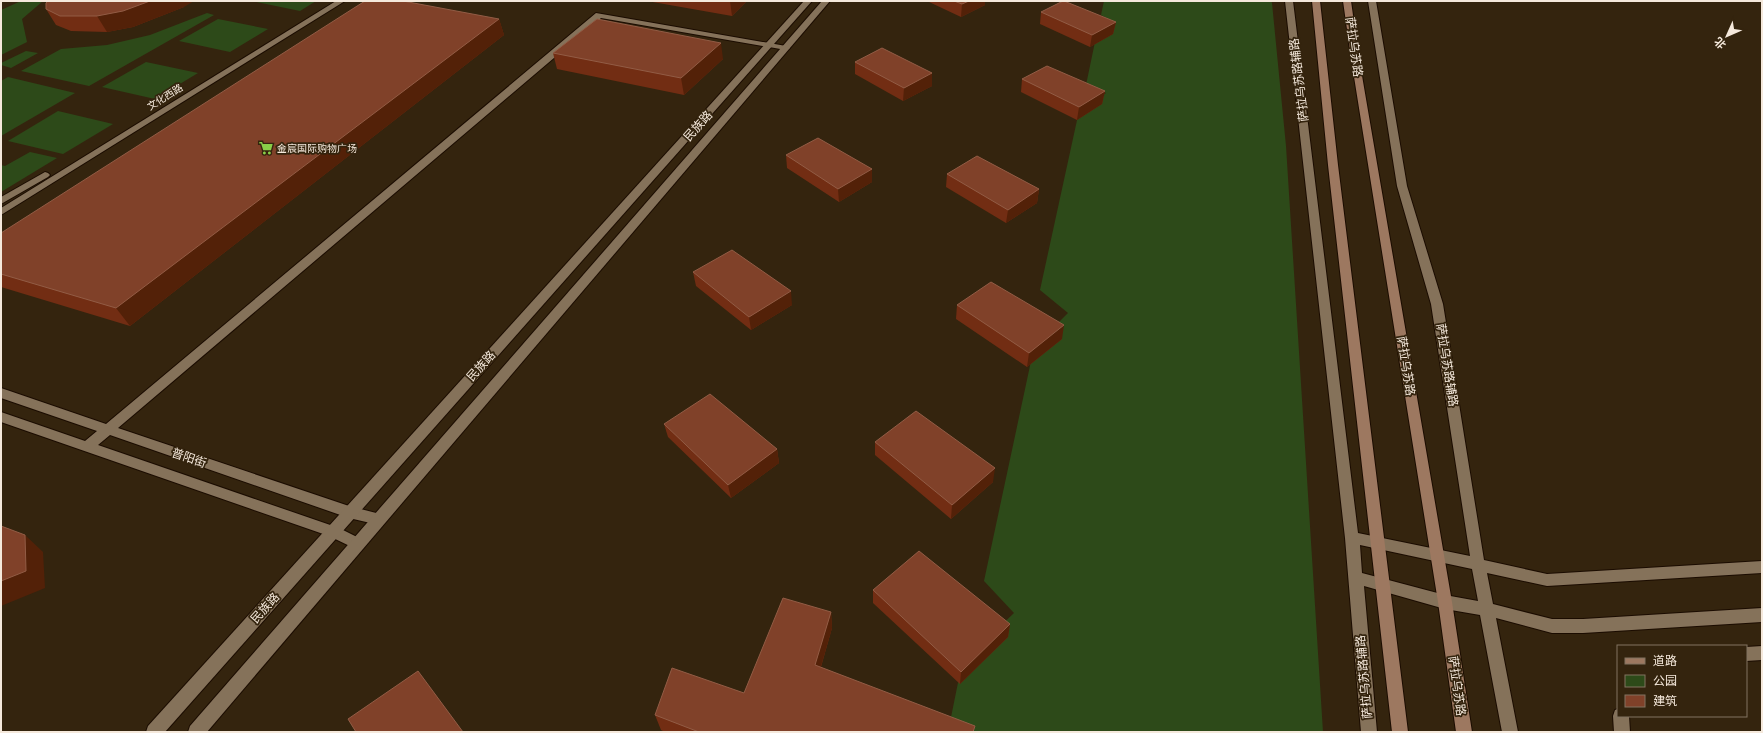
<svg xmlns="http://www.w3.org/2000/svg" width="1763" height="733" viewBox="0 0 1763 733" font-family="'DM Sans','Noto Sans SC',sans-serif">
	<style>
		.green { fill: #2d4a19 }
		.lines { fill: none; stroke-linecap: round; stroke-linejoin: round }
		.minor-casing { stroke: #1b0c00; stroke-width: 2 }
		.tertiary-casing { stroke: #1b0c00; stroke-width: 2 }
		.secondary-casing { stroke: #1b0c00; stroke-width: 2 }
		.minor { fill: #85725a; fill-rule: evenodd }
		.tertiary { fill: #85725a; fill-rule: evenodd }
		.secondary { fill: #9d7860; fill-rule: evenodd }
		.wall { fill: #722d13 }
		.shaded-wall { fill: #532108 }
		.building { fill: #804129; stroke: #925c45 }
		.labels { text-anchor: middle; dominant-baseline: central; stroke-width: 3.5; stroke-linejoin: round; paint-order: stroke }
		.far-street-label { font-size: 10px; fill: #f5e9dc; stroke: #34240e }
		.far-poi-label { font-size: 10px; fill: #f5e9dc; stroke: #34240e; text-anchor: start }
		.street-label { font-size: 12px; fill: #f5e9dc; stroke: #34240e }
	</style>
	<rect width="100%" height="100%" fill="#34240e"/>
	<g class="green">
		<polygon points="21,1 43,1 22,19 27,42 1,55 1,10"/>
		<polygon points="252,1 316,1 300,11"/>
		<polygon points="1104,1 1271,1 1272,3 1286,146 1323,732 948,732 962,663 1014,613 984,581 1034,347 1068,313 1040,290 1079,111 1106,93 1086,85 1096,37 1116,23 1101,15"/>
		<polygon points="207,13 214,15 89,86 21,71 61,49 107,45 150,35"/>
		<polygon points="218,19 268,29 230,52 179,41"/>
		<polygon points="26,51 38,53 11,68 1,65 1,63"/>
		<polygon points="146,62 198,73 155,99 102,87"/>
		<polygon points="8,77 75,93 1,136 1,81"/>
		<polygon points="58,111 113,124 63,154 8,141"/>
		<polygon points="30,152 57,158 1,192 1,165 5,166"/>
	</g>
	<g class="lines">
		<defs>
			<g id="minor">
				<polygon points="596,13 786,46 790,48 786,50 601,18 118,428 349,506 384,515 386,519 384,523 379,525 349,518 110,435 98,445 339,528 363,540 365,544 363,548 358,550 329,536 1,422 1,412 85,441 97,431 1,398 1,388 106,424"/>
				<polygon points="1762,646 1762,660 1746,661 1746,647"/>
				<polygon points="1618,709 1618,716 1629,716 1630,732 1614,732 1613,716 1615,710"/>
			</g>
			<g id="tertiary">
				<polygon points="336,1 345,1 1,215 1,208"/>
				<polygon points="804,1 812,1 165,732 146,732 148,726"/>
				<polygon points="822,1 830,1 207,732 188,732 190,726"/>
				<path d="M1285 1H1293L1358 533 1470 556 1431 304 1397 186 1368 1H1376L1407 186 1443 304 1484 560 1547 574 1762 561V573L1547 586 1487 573 1493 604 1552 619H1583L1762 608V622L1583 633H1552L1496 618 1518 732H1502L1480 615 1445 609 1364 586 1377 732H1361L1345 538ZM1360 545 1472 569 1478 601 1445 595 1362 573Z"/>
				<polygon points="45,172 48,173 50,175 48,177 1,204 1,197"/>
			</g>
			<g id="secondary">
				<polygon points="1312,1 1320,1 1338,165 1408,732 1392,732 1328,165"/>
				<polygon points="1343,1 1351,1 1359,58 1452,602 1472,732 1456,732 1438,602 1351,58"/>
			</g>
		</defs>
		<use href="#minor" class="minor-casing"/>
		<use href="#tertiary" class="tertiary-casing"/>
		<use href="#secondary" class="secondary-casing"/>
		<use href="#minor" class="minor"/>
		<use href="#tertiary" class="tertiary"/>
		<use href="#secondary" class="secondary"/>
	</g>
	<g class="wall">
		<polygon points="647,1 747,1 732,16"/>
		<polygon points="927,1 985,1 985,5 961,17"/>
		<polygon points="184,7 133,27 107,32 71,31 56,25 46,9"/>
		<polygon points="1041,12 1116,22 1113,34 1090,47 1040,24"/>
		<polygon points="499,19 504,35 130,326 1,287 1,233"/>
		<polygon points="553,53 723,59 684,95 557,69"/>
		<polygon points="855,62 932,86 903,101 855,74"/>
		<polygon points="1022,79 1105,91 1102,104 1077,120 1021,92"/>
		<polygon points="786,155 872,182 839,202 787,168"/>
		<polygon points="947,174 1039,189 1037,203 1006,223 946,187"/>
		<polygon points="693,272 792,305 751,330 696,286"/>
		<polygon points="957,305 1062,339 1027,367 956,319"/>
		<polygon points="664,424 777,449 779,463 731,498 668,437"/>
		<polygon points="875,442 993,482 951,519 875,455"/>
		<polygon points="873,590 1010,624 1008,637 960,684 873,603"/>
		<polygon points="831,612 832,628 821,667 974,732 665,732 661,730 655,715 744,693"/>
	</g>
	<g class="shaded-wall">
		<polygon points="150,1 194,1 184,7 133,27 107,32 97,16"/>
		<polygon points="730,1 747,1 732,16"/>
		<polygon points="969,1 985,1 985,5 961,17 962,4"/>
		<polygon points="499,19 504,35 130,326 116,308"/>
		<polygon points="1116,22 1113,34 1090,47 1092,35"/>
		<polygon points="721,43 723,59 684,95 681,78"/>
		<polygon points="932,73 932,86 903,101 904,88"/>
		<polygon points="1105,91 1102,104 1077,120 1079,107"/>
		<polygon points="872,169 872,182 839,202 838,189"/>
		<polygon points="1039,189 1037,203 1006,223 1008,210"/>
		<polygon points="791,291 792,305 751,330 749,317"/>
		<polygon points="1064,325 1062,339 1027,367 1029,353"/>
		<polygon points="777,449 779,463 731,498 728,485"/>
		<polygon points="995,468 993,482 951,519 952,505"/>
		<polygon points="25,535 43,552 45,588 1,606 1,581"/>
		<polygon points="831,612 832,628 817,680 815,665"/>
		<polygon points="1010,624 1008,637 960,684 961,672"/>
	</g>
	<g class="building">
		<polygon points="48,1 150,1 123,11 97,16 60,16 46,9 46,3"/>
		<polygon points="365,1 403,1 499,19 116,308 1,274 1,233"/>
		<polygon points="954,1 969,1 962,4"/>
		<polygon points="1063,1 1064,1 1116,22 1092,35 1041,12"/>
		<polygon points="597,19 721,43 681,78 553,53"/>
		<polygon points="882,48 932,73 904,88 855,62"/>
		<polygon points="1047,66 1105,91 1079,107 1022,79"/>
		<polygon points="818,138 872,169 838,189 786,155"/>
		<polygon points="977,156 1039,189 1008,210 947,174"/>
		<polygon points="732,250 791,291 749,317 693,272"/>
		<polygon points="991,282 1064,325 1029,353 957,305"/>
		<polygon points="710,394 777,449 728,485 664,424"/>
		<polygon points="916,411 995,468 952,505 875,442"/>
		<polygon points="1,526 25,535 26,571 1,581"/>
		<polygon points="919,551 1010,624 961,672 873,590"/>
		<polygon points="783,598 831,612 815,665 975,726 973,732 699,732 655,715 672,668 744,693"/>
		<polygon points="418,671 463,732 356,732 348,719"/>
	</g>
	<defs>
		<symbol id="supermarket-bare" viewBox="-9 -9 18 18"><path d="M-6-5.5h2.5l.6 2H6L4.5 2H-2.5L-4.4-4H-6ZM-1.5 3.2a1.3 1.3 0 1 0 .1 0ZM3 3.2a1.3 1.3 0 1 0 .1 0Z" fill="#89ce48" stroke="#34240e" stroke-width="2.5" paint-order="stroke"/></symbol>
	</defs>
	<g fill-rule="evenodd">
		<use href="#supermarket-bare" x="256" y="138" width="20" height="20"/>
	</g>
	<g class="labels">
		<g class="far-street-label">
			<text transform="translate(165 97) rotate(-32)">文化西路</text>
		</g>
		<g class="far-poi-label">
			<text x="277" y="148">金宸国际购物广场</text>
		</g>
		<g class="street-label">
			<text transform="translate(1354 47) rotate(82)">萨拉乌苏路</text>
			<text transform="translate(1299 80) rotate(-97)">萨拉乌苏路辅路</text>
			<text transform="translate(698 126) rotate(-48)">民族路</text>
			<text transform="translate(1447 365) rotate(81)">萨拉乌苏路辅路</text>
			<text transform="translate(481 366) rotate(-48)">民族路</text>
			<text transform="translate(1406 366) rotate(81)">萨拉乌苏路</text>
			<text transform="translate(189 458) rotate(19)">普阳街</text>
			<text transform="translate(265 608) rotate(-48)">民族路</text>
			<text transform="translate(1364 677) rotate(-95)">萨拉乌苏路辅路</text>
			<text transform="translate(1457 686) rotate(82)">萨拉乌苏路</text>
		</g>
	</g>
	<rect width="1763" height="733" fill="none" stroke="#f5e9dc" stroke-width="4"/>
	<rect x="1617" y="645" width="130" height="72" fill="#34240e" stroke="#817360"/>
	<rect x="1625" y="658" width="20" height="6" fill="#9d7860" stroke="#817360"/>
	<text x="1653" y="665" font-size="12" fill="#f5e9dc">道路</text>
	<rect x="1625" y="675" width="20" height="12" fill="#2d4a19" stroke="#817360"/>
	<text x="1653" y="685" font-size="12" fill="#f5e9dc">公园</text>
	<rect x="1625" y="695" width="20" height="12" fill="#804129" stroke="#817360"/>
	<text x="1653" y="705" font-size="12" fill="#f5e9dc">建筑</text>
	<g transform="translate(1727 36) rotate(225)" stroke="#34240e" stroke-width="3" paint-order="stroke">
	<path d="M0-3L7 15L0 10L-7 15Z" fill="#f5e9dc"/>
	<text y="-6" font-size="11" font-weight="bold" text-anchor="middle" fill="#f5e9dc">北</text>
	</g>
</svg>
